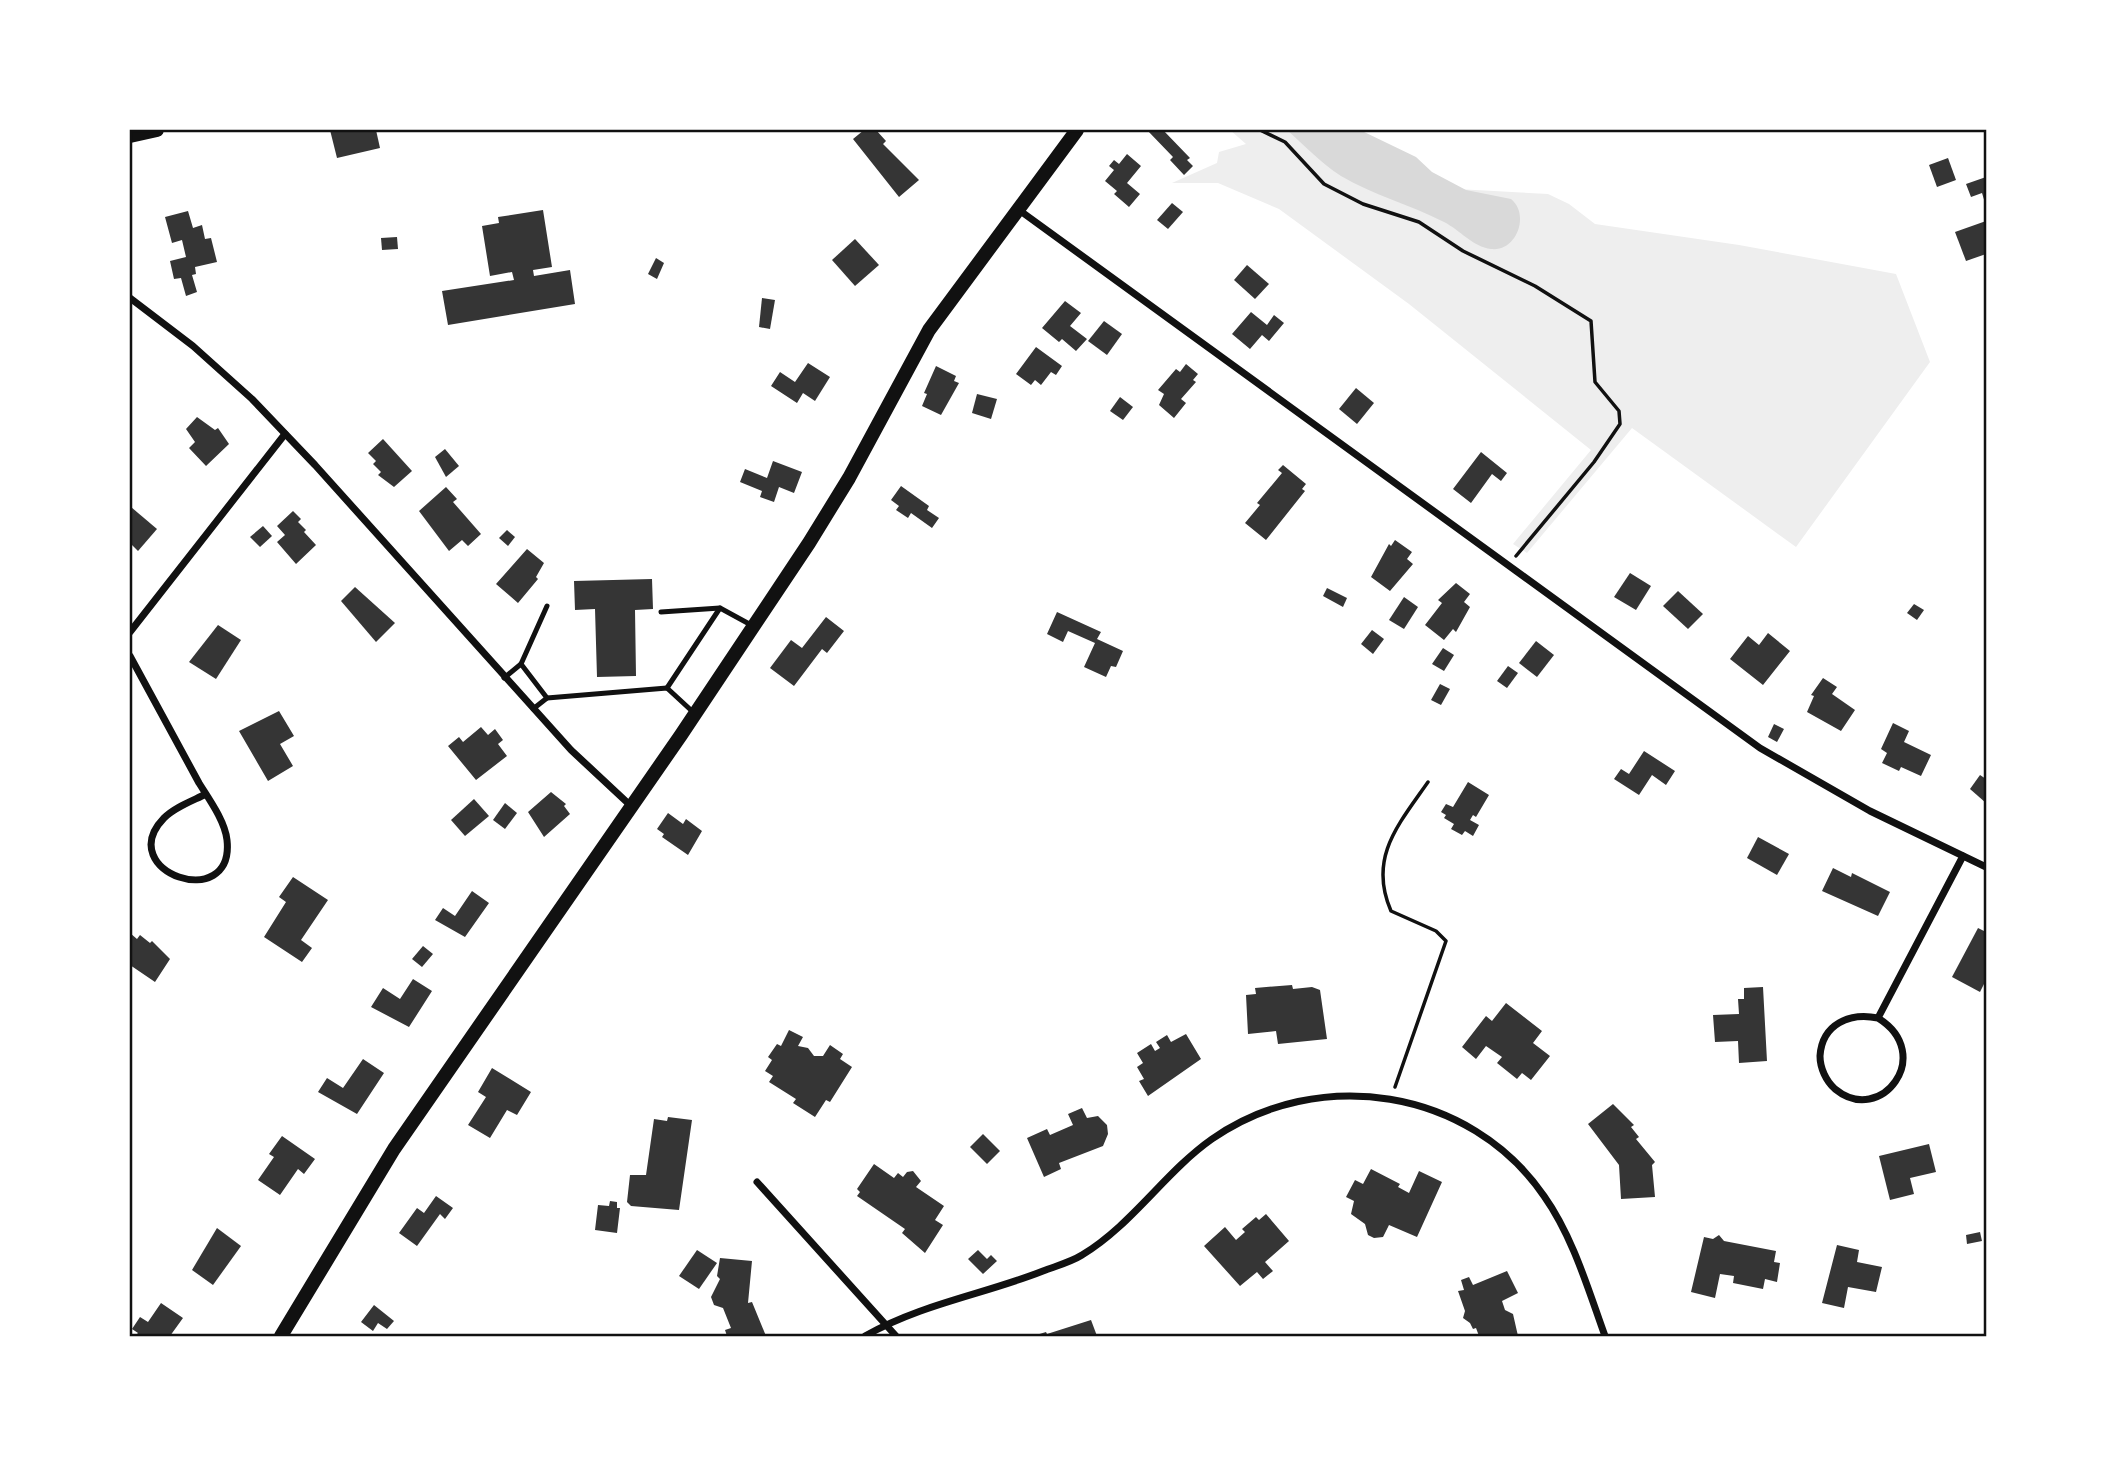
<svg xmlns="http://www.w3.org/2000/svg" width="2116" height="1466" viewBox="0 0 2116 1466" font-family="Jost,sans-serif">
	<style>
		.green { fill: #eee }
		.water { fill: #d9d9d9 }
		.building { fill: #353535 }
		.lines { fill: none; stroke-linecap: round; stroke-linejoin: round }
		.path { stroke: #111; stroke-width: 3.5 }
		.service { stroke: #111; stroke-width: 5 }
		.minor { stroke: #111; stroke-width: 7 }
		.secondary { stroke: #111; stroke-width: 14 }
		.neatline { fill: none; stroke: #111; stroke-width: 2.5 }
	</style>
	<rect width="100%" height="100%" fill="#fff"/>
	<polygon class="green" points="1230,130 1356,130 1457,189 1548,194 1569,204 1595,224 1739,245 1896,274 1930,362 1796,547 1632,428 1527,553 1513,544 1591,450 1409,304 1279,209 1218,183 1172,183 1217,163 1219,152 1246,144"/>
	<path class="water" d="M1287 130H1360L1416 157 1432 172 1466 190 1511 199C1530 214 1517 252 1491 249 1473 247 1460 230 1444 222 1411 205 1373 195 1341 176 1321 163 1304 145 1287 130Z"/>
	<g class="building">
		<polygon points="330,130 376,130 380,148 337,158"/>
		<polygon points="864,130 876,130 886,141 883,144 919,180 899,197 853,139"/>
		<polygon points="1147,130 1163,130 1190,158 1187,160 1193,166 1184,175 1170,160 1173,157"/>
		<polygon points="1127,154 1141,166 1127,183 1140,194 1129,207 1114,194 1117,191 1105,181 1114,170 1109,166 1114,160 1119,164"/>
		<polygon points="1948,158 1956,180 1937,187 1929,165"/>
		<polygon points="1986,177 1986,206 1982,193 1971,197 1966,184"/>
		<polygon points="1172,203 1183,212 1168,229 1157,220"/>
		<polygon points="543,210 552,267 533,270 534,276 570,270 575,304 448,325 442,291 514,280 512,272 490,276 482,226 499,223 498,217"/>
		<polygon points="188,211 193,228 202,225 205,239 211,238 217,262 195,267 196,274 192,275 197,292 186,296 181,278 174,279 170,261 186,257 182,240 172,243 165,217"/>
		<polygon points="1986,221 1986,254 1966,261 1955,232"/>
		<polygon points="397,237 398,249 382,250 381,238"/>
		<polygon points="855,239 879,265 855,286 832,260"/>
		<polygon points="656,258 664,263 657,279 648,274"/>
		<polygon points="1247,265 1269,284 1255,299 1234,280"/>
		<polygon points="762,298 775,300 770,329 759,327"/>
		<polygon points="1065,301 1081,313 1070,326 1087,339 1076,351 1062,339 1059,342 1042,328"/>
		<polygon points="1251,312 1267,325 1274,315 1284,323 1269,341 1262,335 1250,349 1232,334"/>
		<polygon points="1104,321 1122,334 1107,355 1088,341"/>
		<polygon points="1036,347 1062,366 1056,375 1051,372 1041,385 1035,380 1031,385 1016,374"/>
		<polygon points="808,363 830,377 815,401 803,393 797,403 771,386 780,372 795,382"/>
		<polygon points="1186,364 1198,374 1193,380 1196,382 1181,399 1186,403 1174,418 1159,405 1164,394 1158,390 1176,369 1180,372"/>
		<polygon points="936,366 956,376 954,381 959,383 941,415 922,406 927,394 924,393"/>
		<polygon points="1356,388 1374,403 1357,424 1339,409"/>
		<polygon points="977,394 997,399 991,419 972,413"/>
		<polygon points="1120,397 1133,407 1123,420 1110,411"/>
		<polygon points="197,417 215,430 218,428 229,444 206,466 189,448 195,442 186,429"/>
		<polygon points="383,439 412,471 394,487 378,475 381,472 373,464 376,461 368,453"/>
		<polygon points="445,449 459,466 446,477 435,457"/>
		<polygon points="1481,452 1507,473 1501,481 1492,474 1471,503 1453,489"/>
		<polygon points="773,461 802,472 794,493 779,487 774,502 760,497 762,491 740,482 745,469 767,478"/>
		<polygon points="1283,465 1306,484 1302,489 1305,491 1266,540 1245,523 1260,505 1257,503 1282,473 1278,470"/>
		<polygon points="901,486 929,506 927,510 939,518 932,528 911,513 908,518 896,510 899,506 891,500"/>
		<polygon points="446,487 457,499 453,502 481,534 468,546 462,540 449,551 419,511"/>
		<polygon points="131,507 157,529 138,551 130,543"/>
		<polygon points="293,511 301,519 298,522 306,530 304,532 316,545 296,564 277,542 285,535 277,526"/>
		<polygon points="263,526 272,536 260,547 250,537"/>
		<polygon points="507,530 515,537 508,546 499,538"/>
		<polygon points="1395,540 1412,552 1407,559 1413,564 1390,591 1371,577 1389,544 1391,546"/>
		<polygon points="527,549 544,563 536,577 538,579 518,603 496,584"/>
		<polygon points="1630,573 1651,586 1636,610 1614,597"/>
		<polygon points="652,579 653,609 635,610 636,676 597,677 595,609 575,610 574,581"/>
		<polygon points="1456,583 1470,594 1464,602 1470,607 1456,632 1453,629 1444,640 1425,625 1442,603 1438,600"/>
		<polygon points="355,587 395,623 376,642 341,601"/>
		<polygon points="1327,588 1347,598 1343,607 1323,596"/>
		<polygon points="1678,591 1703,614 1688,629 1663,606"/>
		<polygon points="1404,597 1418,607 1404,629 1389,620"/>
		<polygon points="1914,604 1924,610 1917,620 1907,613"/>
		<polygon points="1057,612 1101,632 1097,639 1123,651 1116,667 1111,666 1106,677 1084,667 1095,643 1068,631 1063,642 1047,634"/>
		<polygon points="826,617 844,631 827,653 822,649 794,686 770,668 791,640 802,648"/>
		<polygon points="218,625 241,640 216,679 189,662"/>
		<polygon points="1372,630 1384,639 1373,654 1361,644"/>
		<polygon points="1768,633 1790,651 1763,685 1730,659 1748,636 1759,645"/>
		<polygon points="1536,641 1554,655 1537,677 1519,663"/>
		<polygon points="1443,648 1454,655 1444,671 1432,664"/>
		<polygon points="1508,666 1518,673 1507,688 1497,681"/>
		<polygon points="1823,678 1837,687 1832,694 1855,710 1841,731 1807,712 1814,696 1811,695"/>
		<polygon points="1440,684 1450,689 1441,705 1431,700"/>
		<polygon points="279,711 294,736 280,744 293,766 268,781 239,731"/>
		<polygon points="1893,723 1909,731 1904,742 1931,755 1921,776 1901,767 1899,771 1882,763 1887,753 1881,749"/>
		<polygon points="1774,724 1784,729 1777,742 1768,737"/>
		<polygon points="481,727 488,735 495,729 503,740 498,744 507,756 476,780 448,746 459,737 463,742"/>
		<polygon points="1644,751 1675,771 1666,785 1652,775 1639,795 1614,779 1621,769 1629,774"/>
		<polygon points="1980,775 1986,779 1986,803 1970,789"/>
		<polygon points="1468,782 1489,795 1476,817 1473,815 1470,820 1479,825 1473,836 1465,831 1462,835 1451,829 1454,824 1444,818 1446,815 1441,812 1446,804 1453,807"/>
		<polygon points="551,792 566,804 564,806 570,814 544,837 528,812"/>
		<polygon points="474,799 489,816 465,836 451,820"/>
		<polygon points="505,803 517,813 505,829 493,820"/>
		<polygon points="668,813 683,824 686,819 702,831 688,855 662,837 664,834 657,829"/>
		<polygon points="1758,837 1789,854 1777,875 1747,858"/>
		<polygon points="1833,868 1851,877 1852,873 1890,892 1878,916 1822,891"/>
		<polygon points="293,877 328,900 301,940 312,948 302,962 264,937 286,902 279,897"/>
		<polygon points="472,891 489,903 465,937 435,920 443,908 455,916"/>
		<polygon points="1978,928 1986,932 1986,980 1980,992 1952,977"/>
		<polygon points="130,933 137,939 140,935 150,943 152,941 170,959 155,982 130,965"/>
		<polygon points="423,946 433,954 422,967 412,959"/>
		<polygon points="413,979 432,991 409,1027 371,1007 383,988 400,999"/>
		<polygon points="1292,985 1293,989 1312,987 1320,990 1327,1039 1278,1044 1276,1031 1248,1034 1246,995 1256,994 1255,988"/>
		<polygon points="1763,987 1767,1061 1739,1063 1738,1041 1715,1042 1713,1015 1739,1014 1738,999 1744,999 1744,988"/>
		<polygon points="1506,1003 1542,1031 1533,1043 1550,1056 1531,1080 1522,1073 1517,1079 1497,1063 1502,1057 1486,1046 1476,1059 1462,1047 1486,1016 1492,1021"/>
		<polygon points="789,1030 803,1037 798,1046 808,1048 814,1056 823,1056 830,1045 843,1054 840,1059 852,1067 830,1102 826,1100 815,1117 793,1103 796,1099 769,1082 773,1076 765,1071 772,1060 768,1057 777,1044 781,1046"/>
		<polygon points="1186,1034 1201,1059 1148,1096 1139,1081 1144,1079 1137,1067 1143,1063 1137,1053 1151,1044 1155,1051 1160,1048 1156,1042 1167,1035 1171,1042"/>
		<polygon points="363,1059 384,1073 357,1114 318,1092 327,1078 343,1088"/>
		<polygon points="492,1068 531,1092 517,1115 507,1110 490,1138 468,1125 486,1097 478,1092"/>
		<polygon points="1613,1104 1634,1125 1631,1127 1639,1137 1636,1139 1655,1162 1652,1165 1655,1197 1621,1199 1619,1165 1588,1124"/>
		<polygon points="1082,1108 1087,1118 1098,1116 1107,1125 1108,1134 1103,1146 1059,1163 1061,1169 1044,1177 1027,1138 1047,1129 1050,1135 1073,1125 1068,1114"/>
		<polygon points="668,1117 692,1120 679,1210 631,1206 627,1202 630,1175 646,1175 654,1119 667,1121"/>
		<polygon points="983,1134 1000,1151 987,1164 970,1147"/>
		<polygon points="282,1136 315,1159 304,1174 298,1169 280,1195 258,1180 274,1157 269,1154"/>
		<polygon points="1929,1144 1936,1172 1910,1178 1914,1194 1890,1200 1879,1156"/>
		<polygon points="874,1164 894,1178 898,1173 903,1177 907,1172 913,1171 921,1181 916,1187 944,1206 935,1220 943,1225 925,1253 902,1233 905,1229 857,1196 860,1192 857,1189"/>
		<polygon points="1371,1169 1400,1184 1398,1187 1409,1193 1419,1171 1442,1182 1417,1237 1389,1225 1383,1237 1374,1238 1368,1235 1365,1224 1351,1214 1354,1201 1346,1197 1355,1180 1363,1184"/>
		<polygon points="436,1196 453,1208 445,1219 440,1214 417,1246 399,1233 417,1208 424,1213"/>
		<polygon points="610,1201 617,1202 617,1208 620,1208 617,1233 595,1230 598,1205 609,1206"/>
		<polygon points="1266,1214 1289,1241 1265,1262 1273,1271 1263,1279 1257,1272 1240,1286 1204,1246 1225,1227 1236,1240 1245,1232 1242,1229 1256,1217 1259,1220"/>
		<polygon points="217,1228 241,1246 213,1285 192,1270"/>
		<polygon points="1980,1232 1982,1241 1967,1244 1966,1235"/>
		<polygon points="1719,1235 1724,1241 1776,1251 1774,1262 1780,1263 1777,1282 1765,1279 1763,1289 1733,1283 1734,1276 1720,1274 1715,1298 1691,1292 1704,1237 1713,1239"/>
		<polygon points="1837,1245 1859,1250 1857,1262 1882,1267 1876,1292 1848,1287 1844,1308 1822,1303"/>
		<polygon points="697,1250 717,1263 699,1289 679,1276"/>
		<polygon points="978,1250 987,1259 991,1255 997,1261 983,1274 968,1259"/>
		<polygon points="720,1258 752,1261 748,1303 752,1302 766,1336 727,1336 725,1330 731,1328 723,1308 714,1305 711,1297 720,1279 717,1276"/>
		<polygon points="1507,1271 1518,1293 1502,1301 1505,1310 1513,1314 1518,1336 1479,1336 1476,1328 1473,1329 1470,1323 1463,1318 1465,1311 1458,1291 1464,1290 1461,1280 1469,1277 1473,1285"/>
		<polygon points="161,1303 183,1318 170,1336 135,1336 138,1333 132,1329 140,1317 148,1322"/>
		<polygon points="374,1305 394,1321 387,1329 378,1323 373,1331 361,1322"/>
		<polygon points="1091,1320 1097,1336 1033,1336 1046,1332 1047,1334"/>
	</g>
	<g class="lines">
		<g class="path">
			<polyline points="1260,130 1285,142 1324,184 1363,204 1419,222 1463,251 1535,286 1591,321 1595,382 1619,411 1620,424 1594,462 1516,556"/>
			<path d="M1395 1087 1446 941 1436 931 1391 911C1368 858 1398 825 1428 782"/>
		</g>
		<g class="service">
			<polyline points="661,612 720,608"/>
			<polyline points="521,664 547,606"/>
			<polyline points="504,678 521,664 547,698"/>
			<polyline points="667,688 720,608 753,626"/>
			<polyline points="533,709 547,698 667,688 693,712"/>
		</g>
		<g class="minor">
			<polyline points="1019,210 1760,748 1870,811 1986,867"/>
			<polyline points="130,298 193,346 252,399 315,465 571,750 631,806"/>
			<polyline points="130,632 285,434"/>
			<path d="M130 656C153 698 176 741 199 783 209 799 225 821 227 840 235 914 112 872 164 818 175 807 192 801 206 794"/>
			<path d="M1878 1018C1936 1054 1881 1127 1835 1089 1826 1081 1820 1068 1820 1056 1822 1024 1850 1012 1878 1018L1963 856"/>
			<polyline points="757,1182 896,1336"/>
			<path d="M865 1336C921 1304 985 1294 1043 1271 1056 1266 1071 1262 1082 1255 1132 1225 1165 1172 1212 1139 1318 1065 1470 1088 1544 1196 1573 1237 1588 1289 1605 1336"/>
		</g>
		<g class="secondary">
			<polyline points="130,136 157,130"/>
			<polyline points="281,1336 394,1149 681,735 809,543 849,478 929,330 1077,130"/>
		</g>
	</g>
	<rect width="2116" height="1466" fill="none" stroke="#ffffff" stroke-width="262"/>
	<rect x="131" y="131" width="1854" height="1204" class="neatline"/>
</svg>
